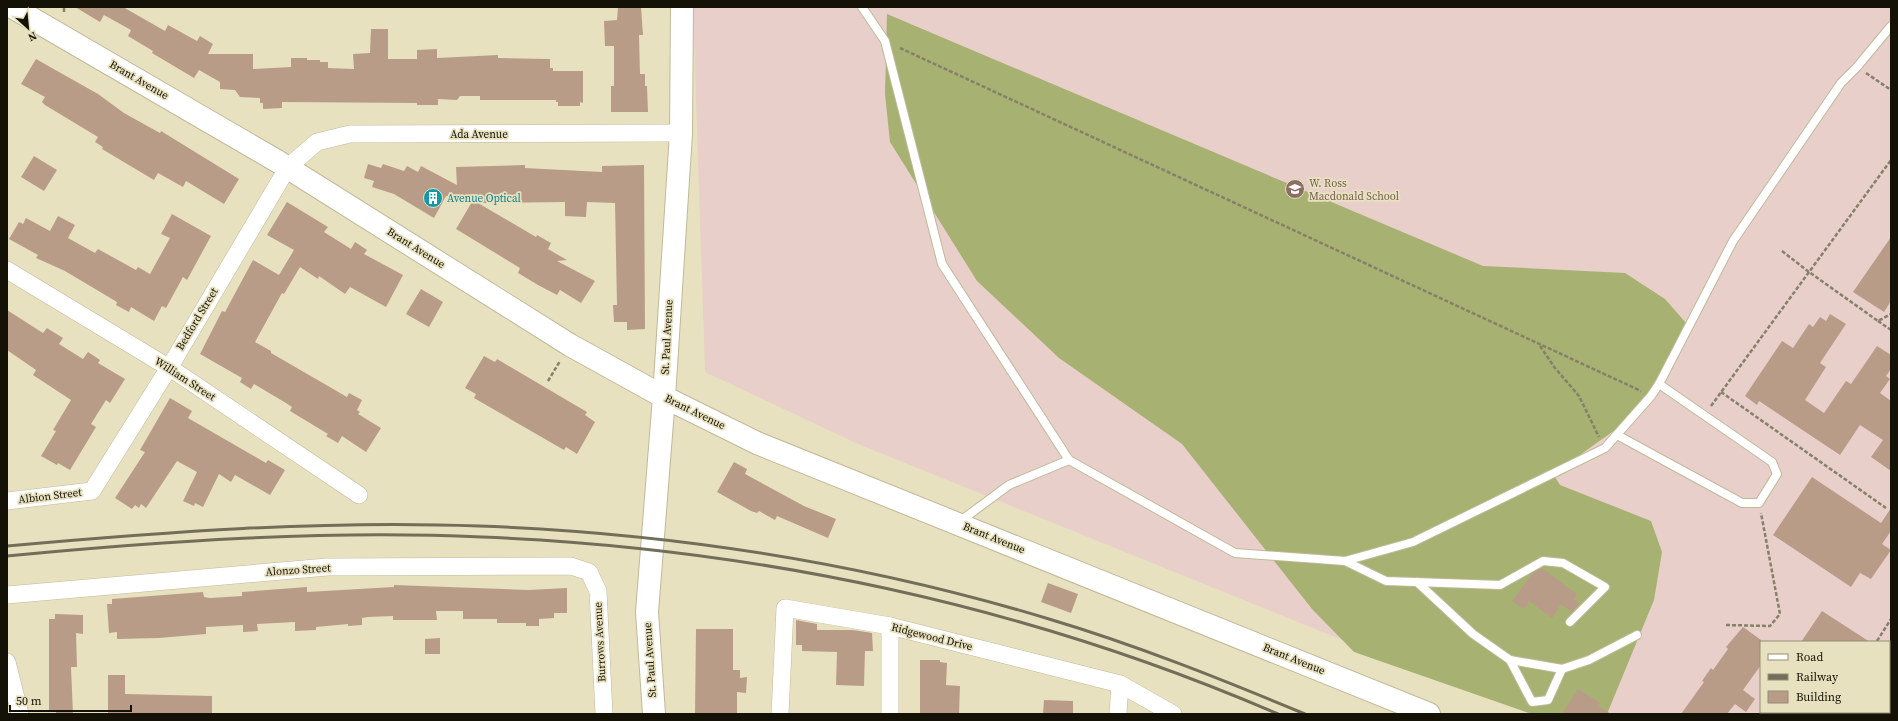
<svg xmlns="http://www.w3.org/2000/svg" width="1898" height="721" viewBox="0 0 1898 721" font-family="'Source Serif 4',serif">
	<style>
		.education { fill: #e9cfca; fill-rule: evenodd }
		.forest { fill: #a7b172 }
		.building { fill: #b99c88 }
		.lines { fill: none; stroke-linecap: round; stroke-linejoin: round }
		.service-casing { stroke: #c0b999; stroke-width: 10 }
		.minor-casing { stroke: #c0b999; stroke-width: 18 }
		.secondary-casing { stroke: #c0b999; stroke-width: 24 }
		.path { stroke: #858069; stroke-width: 2.5; stroke-dasharray: 4 2; stroke-linecap: butt }
		.service { stroke: #fff; stroke-width: 8 }
		.minor { stroke: #fff; stroke-width: 17 }
		.secondary { stroke: #fff; stroke-width: 22 }
		.rail { stroke: #736e59; stroke-width: 3 }
		.labels { text-anchor: middle; dominant-baseline: central; stroke-width: 3.5; stroke-linejoin: round; paint-order: stroke }
		.street-label { font-size: 11px; fill: #141106; stroke: #e8e1bf }
		.education-label { font-size: 11px; fill: #785e54; stroke: #e8e1bf; text-anchor: start }
		.culture-label { font-size: 11px; fill: #0d838f; stroke: #e8e1bf; text-anchor: start }
	</style>
	<rect width="100%" height="100%" fill="#e8e1bf"/>
	<path class="education" d="M693 7H1891V714H1532L1471 692 858 444 705 372ZM1761 642H1889V712H1761Z"/>
	<polygon class="forest" points="887,14 1483,266 1625,273 1665,299 1686,323 1668,371 1629,420 1553,474 1560,485 1651,521 1662,552 1654,600 1607,714 1532,714 1354,652 1312,609 1182,444 1059,358 977,281 890,142 885,94"/>
	<g class="building">
		<polygon points="75,7 123,7 165,31 168,25 197,41 200,36 213,44 208,54 253,54 253,69 291,67 291,58 307,58 307,60 320,60 320,62 328,62 328,68 354,69 353,54 370,53 371,29 388,29 388,59 417,59 417,50 437,49 437,58 498,55 498,58 550,59 550,68 553,68 553,71 583,71 583,103 580,102 580,106 558,106 558,102 556,102 556,100 480,100 480,96 460,96 457,100 438,99 438,105 417,105 417,103 282,102 282,108 263,109 263,103 260,103 260,98 240,97 235,90 220,89 220,82 199,70 194,78 157,56 152,53 153,51 128,36 131,30 104,15 100,22"/>
		<polygon points="618,7 641,7 643,35 639,35 640,74 645,74 645,86 647,86 648,112 611,112 611,86 614,86 614,46 605,46 604,21 617,20"/>
		<polygon points="36,59 98,94 124,113 160,133 161,131 239,179 224,204 186,181 183,187 158,173 154,180 102,149 103,147 95,142 98,137 45,105 42,102 45,97 21,84"/>
		<polygon points="34,156 57,170 44,191 21,177"/>
		<polygon points="368,164 381,168 383,164 404,171 407,166 418,172 421,166 457,185 456,167 525,165 525,168 602,172 602,166 644,165 645,329 627,330 627,322 614,322 613,305 617,305 615,203 587,202 586,217 565,216 565,202 478,203 536,237 537,235 551,243 548,249 567,260 557,261 595,281 581,303 560,290 557,295 538,285 518,273 520,268 456,229 476,195 446,196 434,218 394,194 372,187 374,181 364,178"/>
		<polygon points="287,202 328,227 324,232 351,249 355,242 367,250 364,254 403,275 386,307 350,287 345,294 319,276 318,279 300,267 284,294 282,293 255,342 271,351 271,353 347,397 349,393 362,400 357,410 360,412 358,414 381,428 366,452 342,436 338,443 326,436 328,434 290,411 292,407 286,403 254,384 251,389 240,382 242,378 200,354 222,311 225,312 253,260 279,275 294,250 267,235"/>
		<polygon points="172,214 211,236 187,280 183,277 166,308 162,306 154,321 131,307 129,312 116,305 117,302 65,271 36,258 38,255 9,239 19,222 23,224 26,218 50,231 58,216 75,225 68,238 95,253 98,249 136,270 138,267 150,274 170,238 161,234"/>
		<polygon points="1891,237 1891,301 1884,312 1853,292"/>
		<polygon points="421,289 443,302 429,327 406,314"/>
		<polygon points="7,310 43,333 47,328 63,338 59,344 83,359 88,352 100,360 98,363 125,379 110,403 106,400 91,424 96,427 70,470 58,463 57,465 41,456 56,431 53,430 71,400 33,375 36,370 7,350"/>
		<polygon points="1830,314 1846,324 1820,363 1826,367 1805,400 1824,413 1846,381 1851,384 1877,346 1891,355 1891,369 1886,376 1890,379 1880,393 1891,401 1891,471 1871,457 1883,440 1860,425 1840,455 1759,401 1757,405 1745,396 1782,341 1793,348 1809,324 1813,327 1820,317 1826,321"/>
		<polygon points="484,356 495,362 497,359 587,412 585,415 595,422 577,454 566,447 564,450 474,398 476,394 465,388"/>
		<polygon points="170,398 192,411 188,418 266,463 268,460 285,470 270,495 235,475 231,482 219,474 203,507 195,503 194,506 183,501 197,472 177,461 146,508 141,504 139,508 135,505 132,509 115,498 145,452 140,450"/>
		<polygon points="734,462 747,469 745,474 804,506 836,519 828,538 777,516 775,520 759,511 757,513 751,511 717,492"/>
		<polygon points="1812,477 1881,523 1891,508 1891,531 1882,544 1891,550 1871,579 1860,573 1851,587 1773,535"/>
		<polygon points="1542,568 1577,594 1574,599 1579,603 1572,612 1561,604 1552,618 1529,601 1524,609 1512,601 1533,573"/>
		<polygon points="1048,583 1078,594 1071,613 1041,602"/>
		<polygon points="394,585 528,590 567,588 567,613 554,613 554,618 539,619 539,626 526,626 526,623 497,623 497,619 463,619 463,611 436,611 437,620 393,620 393,616 368,617 362,618 362,625 348,626 348,624 316,627 316,630 295,631 295,622 257,624 258,631 243,632 243,625 206,627 206,634 159,638 117,639 117,632 109,633 107,604 112,604 112,599 203,592 204,597 210,598 242,596 242,592 307,587 307,592 394,587"/>
		<polygon points="1822,611 1870,642 1801,642"/>
		<polygon points="55,614 83,615 83,634 76,633 77,667 71,667 73,714 56,714 56,711 49,711 49,619 55,619"/>
		<polygon points="796,620 817,624 817,630 853,630 872,633 873,651 865,651 864,686 836,685 837,652 802,651 802,645 796,645"/>
		<polygon points="1743,627 1761,640 1761,665 1743,690 1755,699 1746,712 1735,704 1727,714 1681,714 1704,682 1702,681 1711,668 1713,670 1728,649 1726,647"/>
		<polygon points="696,629 733,629 733,670 740,670 740,678 747,677 746,693 737,692 737,714 695,714"/>
		<polygon points="440,638 440,654 425,654 425,639"/>
		<polygon points="920,660 940,660 940,662 947,663 946,685 960,686 959,714 920,714"/>
		<polygon points="108,675 125,675 125,694 212,696 212,714 108,714"/>
		<polygon points="1578,689 1600,703 1598,706 1611,714 1562,714"/>
		<polygon points="1044,700 1073,701 1073,714 1043,714"/>
	</g>
	<g class="lines">
		<defs>
			<g id="service">
				<polyline points="862,7 885,41 942,264 1069,460 1235,553 1345,561 1413,542 1605,448 1651,396 1659,384 1733,241 1841,83 1857,67 1891,26"/>
				<polyline points="1617,435 1742,503 1759,503 1777,474 1772,462 1659,384"/>
				<polyline points="959,522 1009,485 1069,460"/>
				<polyline points="1345,561 1386,581 1500,585 1543,561 1563,563 1605,587 1570,622"/>
				<polyline points="1417,582 1473,634 1510,660 1562,669 1589,660 1637,635"/>
				<polyline points="1510,660 1532,702 1548,700 1562,669"/>
				<polyline points="1817,712 1821,714"/>
			</g>
			<g id="minor">
				<polyline points="7,270 176,372 359,495"/>
				<polyline points="7,501 92,491 175,358 288,167 317,142 350,134 681,133"/>
				<polyline points="7,595 327,567 571,566 589,572 598,591 604,714"/>
				<polyline points="890,626 890,714"/>
				<polyline points="7,662 20,714"/>
				<polyline points="780,714 785,608 890,626 1120,684 1173,714"/>
				<polyline points="1118,714 1120,684"/>
			</g>
			<g id="secondary">
				<polyline points="12,7 277,161 570,345 664,397 757,443 1429,714"/>
				<polyline points="654,714 647,612 664,397 681,133 682,7"/>
			</g>
		</defs>
		<use href="#service" class="service-casing"/>
		<use href="#minor" class="minor-casing"/>
		<use href="#secondary" class="secondary-casing"/>
		<g class="path">
			<polyline points="64,12 64,7"/>
			<polyline points="900,48 1641,391"/>
			<polyline points="1866,73 1891,90"/>
			<polyline points="1782,251 1809,272 1878,321 1891,314"/>
			<polyline points="1878,321 1891,330"/>
			<polyline points="1540,346 1555,368 1579,396 1599,437"/>
			<polyline points="548,381 560,361"/>
			<polyline points="1721,392 1886,508"/>
			<polyline points="1711,406 1891,160"/>
			<polyline points="1726,625 1770,626 1780,614 1761,513"/>
			<polyline points="1877,641 1891,619"/>
		</g>
		<use href="#service" class="service"/>
		<use href="#minor" class="minor"/>
		<use href="#secondary" class="secondary"/>
		<g class="rail">
			<path d="M7 546C164 532 322 520 479 526 671 533 864 563 1049 619 1136 645 1221 679 1305 714"/>
			<path d="M7 556C164 541 323 530 482 537 755 548 1026 605 1278 714"/>
		</g>
	</g>
	<defs>
		<symbol id="school-disc" viewBox="-11 -11 22 22"><circle r="9.5" fill="#8d6e63" stroke="#e8e1bf"/><path d="M0-5L7-2L0 1L-7-2ZM-4 1L0 2.5L4 1V4Q0 6-4 4Z" fill="#fff"/></symbol>
		<symbol id="building-disc" viewBox="-11 -11 22 22"><circle r="9.5" fill="#0f9aa8" stroke="#e8e1bf"/><path d="M-4-6H4V6H1V3H-1V6H-4ZM-2.5-4.3h1.7v1.8h-1.7ZM.8-4.3h1.7v1.8H.8ZM-2.5-1h1.7V.8h-1.7ZM.8-1h1.7V.8H.8Z" fill="#fff"/></symbol>
	</defs>
	<g fill-rule="evenodd">
		<use href="#school-disc" x="1284" y="178" width="22" height="22"/>
		<use href="#building-disc" x="422" y="187" width="22" height="22"/>
	</g>
	<g class="labels">
		<g class="street-label">
			<text transform="translate(139 80) rotate(30)">Brant Avenue</text>
			<text x="479" y="134">Ada Avenue</text>
			<text transform="translate(416 248) rotate(32)">Brant Avenue</text>
			<text transform="translate(197 319) rotate(-59)">Bedford Street</text>
			<text transform="translate(667 337) rotate(-87)">St. Paul Avenue</text>
			<text transform="translate(185 379) rotate(33)">William Street</text>
			<text transform="translate(695 412) rotate(26)">Brant Avenue</text>
			<text transform="translate(50 496) rotate(-7)">Albion Street</text>
			<text transform="translate(994 538) rotate(22)">Brant Avenue</text>
			<text transform="translate(298 570) rotate(-4)">Alonzo Street</text>
			<text transform="translate(932 637) rotate(14)">Ridgewood Drive</text>
			<text transform="translate(600 642) rotate(-93)">Burrows Avenue</text>
			<text transform="translate(1294 659) rotate(22)">Brant Avenue</text>
			<text transform="translate(650 660) rotate(-94)">St. Paul Avenue</text>
		</g>
		<g class="education-label">
			<text x="1309" y="183">W. Ross<tspan x="1309" dy="13">Macdonald School</tspan></text>
		</g>
		<g class="culture-label">
			<text x="447" y="198">Avenue Optical</text>
		</g>
	</g>
	<rect width="1898" height="721" fill="none" stroke="#141106" stroke-width="16"/>
	<rect x="1760" y="641" width="130" height="72" fill="#e8e1bf" stroke="#938e75"/>
	<rect x="1768" y="654" width="20" height="6" fill="#ffffff" stroke="#938e75"/>
	<text x="1796" y="661" font-size="12" fill="#141106">Road</text>
	<rect x="1768" y="674" width="20" height="6" fill="#736e59" stroke="#938e75"/>
	<text x="1796" y="681" font-size="12" fill="#141106">Railway</text>
	<rect x="1768" y="691" width="20" height="12" fill="#b99c88" stroke="#938e75"/>
	<text x="1796" y="701" font-size="12" fill="#141106">Building</text>
	<g transform="translate(28 28) rotate(153)" stroke="#e8e1bf" stroke-width="3" paint-order="stroke">
	<path d="M0-3L7 15L0 10L-7 15Z" fill="#141106"/>
	<text y="-6" font-size="11" font-weight="bold" text-anchor="middle" fill="#141106">N</text>
	</g>
	<path d="M10 705v6h121v-6" fill="none" stroke="#141106" stroke-width="2"/>
	<text x="16" y="705" font-size="12" fill="#141106" stroke="#e8e1bf" stroke-width="3" paint-order="stroke">50 m</text>
</svg>
